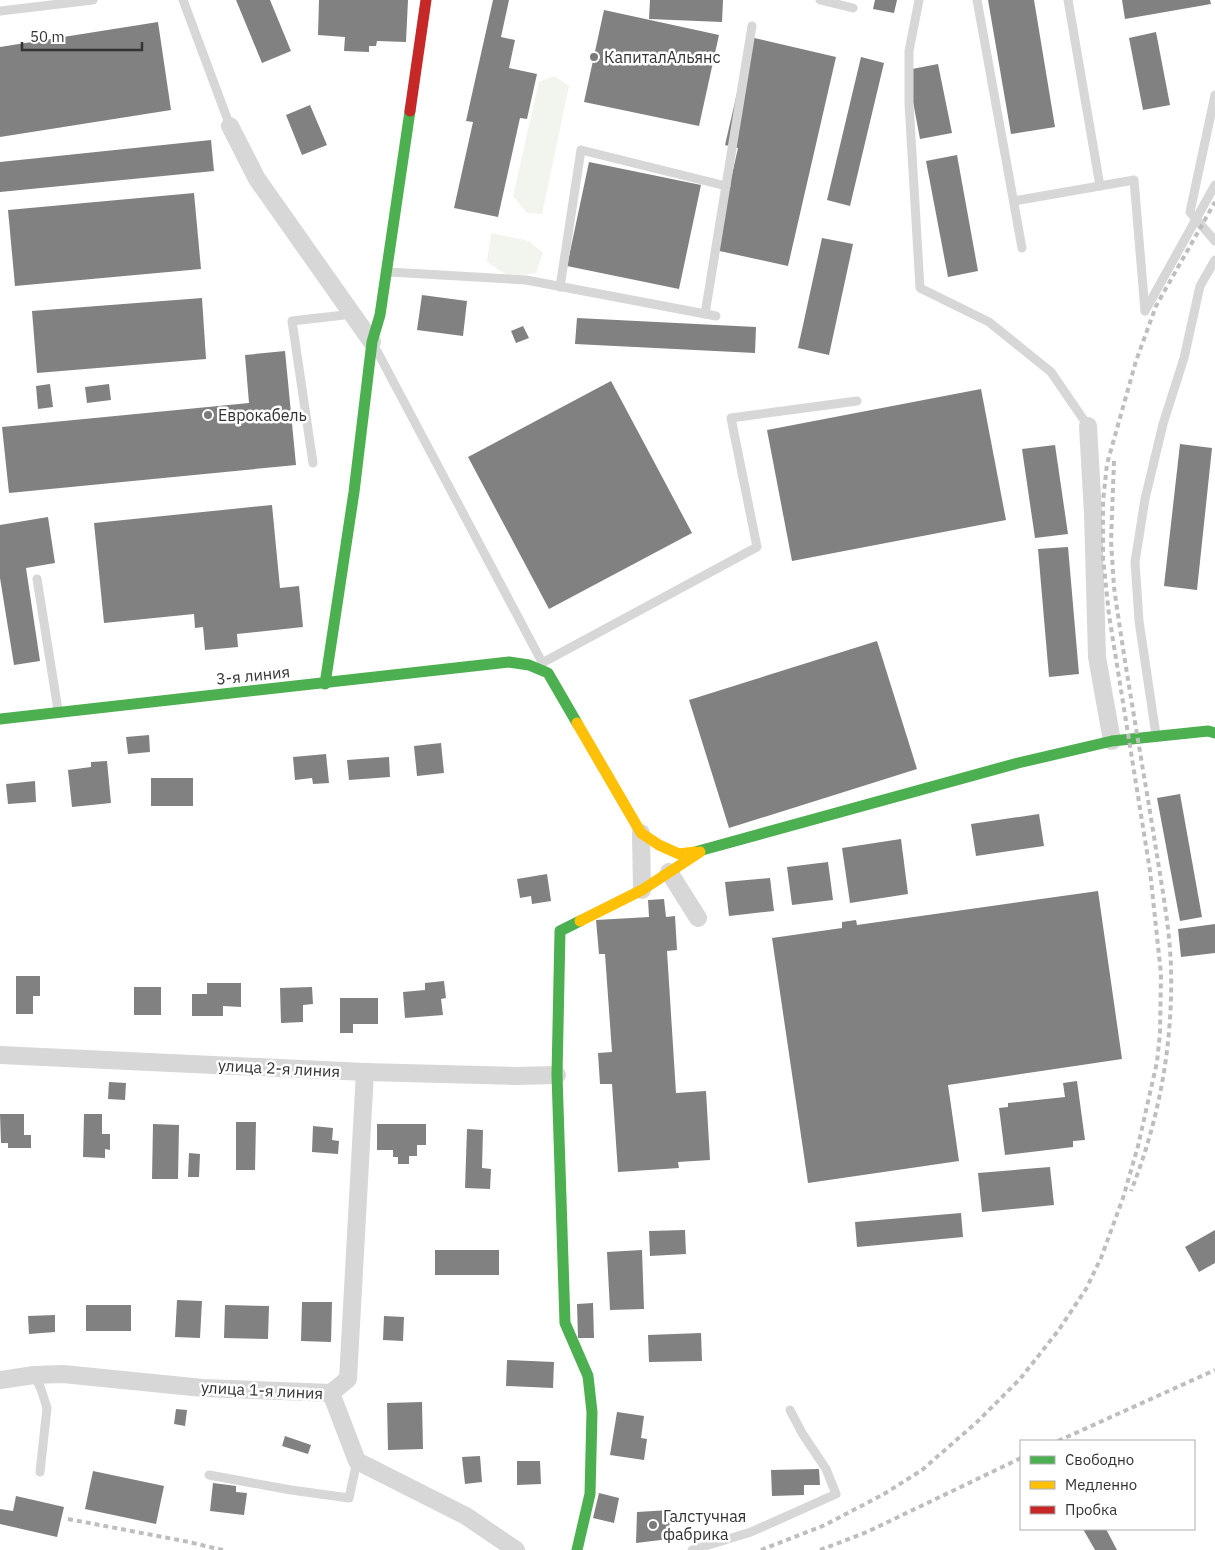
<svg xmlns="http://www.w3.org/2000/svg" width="1215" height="1550" viewBox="0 0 1215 1550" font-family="'IBM Plex Sans',sans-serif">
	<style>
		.green { fill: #f1f5ed }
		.building { fill: #818181 }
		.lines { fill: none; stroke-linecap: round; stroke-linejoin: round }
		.lane { stroke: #d7d7d7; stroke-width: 9 }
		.street { stroke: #d7d7d7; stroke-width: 18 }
		.fast { stroke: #4caf50; stroke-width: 11 }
		.slow { stroke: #ffc107; stroke-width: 11 }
		.jam { stroke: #c62828; stroke-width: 11 }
		.rail { stroke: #bebebe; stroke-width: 4; stroke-dasharray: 5 4; stroke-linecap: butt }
		.poi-dot { fill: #7a7a7a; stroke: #fff; stroke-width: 2 }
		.labels { text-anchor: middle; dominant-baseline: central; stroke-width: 5; stroke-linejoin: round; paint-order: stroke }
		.poi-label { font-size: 16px; fill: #333; stroke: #fff; text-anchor: start }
		.street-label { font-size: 16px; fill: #333; stroke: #fff }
	</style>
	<rect width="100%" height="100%" fill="#fff"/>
	<g class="green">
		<polygon points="554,76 569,86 542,214 527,213 513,196 539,82"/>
		<polygon points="491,233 529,241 543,253 536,273 510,277 487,262"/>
	</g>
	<g class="building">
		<polygon points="236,0 270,0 291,51 262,63"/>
		<polygon points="319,0 408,0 406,42 377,41 376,46 369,46 369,52 344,51 345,37 318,35"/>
		<polygon points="493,0 509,0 501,37 515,40 509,68 537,74 527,119 520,118 498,217 454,208 473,122 466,121"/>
		<polygon points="650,0 723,0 722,22 649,19"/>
		<polygon points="875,0 897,0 894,13 873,9"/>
		<polygon points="988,0 1034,0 1055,127 1011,134"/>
		<polygon points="1122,0 1210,0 1211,4 1125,19"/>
		<polygon points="604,10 719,35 699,126 584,102"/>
		<polygon points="158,22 171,110 0,137 0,47"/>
		<polygon points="1156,32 1170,105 1143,110 1129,38"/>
		<polygon points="750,37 836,57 788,266 715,250 738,148 725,145"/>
		<polygon points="861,57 884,63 850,206 827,200"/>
		<polygon points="938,64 952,133 920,139 907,70"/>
		<polygon points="310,105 327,145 302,155 286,115"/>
		<polygon points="211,140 214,171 0,192 0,162"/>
		<polygon points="957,155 978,271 948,277 926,161"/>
		<polygon points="589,162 701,185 679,289 567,266"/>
		<polygon points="194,193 201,269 15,286 8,210"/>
		<polygon points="822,238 853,244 829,355 798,348"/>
		<polygon points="422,295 467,301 463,336 417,330"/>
		<polygon points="202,298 206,359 37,373 32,311"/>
		<polygon points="577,318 756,327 755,353 575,344"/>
		<polygon points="523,326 529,338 516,343 511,331"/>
		<polygon points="285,351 296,465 9,493 2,427 249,403 245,355"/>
		<polygon points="611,381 692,533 549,609 468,457"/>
		<polygon points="50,384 53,407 38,409 36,386"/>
		<polygon points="109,384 111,400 87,403 85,387"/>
		<polygon points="981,389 1006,520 792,561 767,430"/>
		<polygon points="1180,444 1212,448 1197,590 1164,586"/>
		<polygon points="1055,445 1068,534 1035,538 1022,449"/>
		<polygon points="272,505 280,588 299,586 303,627 237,634 238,647 205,650 203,627 195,628 194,614 104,623 94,523"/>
		<polygon points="48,517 55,563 26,568 40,661 14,665 0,578 0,525"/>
		<polygon points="1068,547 1079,674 1049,677 1038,549"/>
		<polygon points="877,641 917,769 729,828 689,700"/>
		<polygon points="149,735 150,752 128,754 126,737"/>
		<polygon points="441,743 444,773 417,776 414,746"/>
		<polygon points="326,754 329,783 313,784 312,778 295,780 293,757"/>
		<polygon points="389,757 390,777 349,780 347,760"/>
		<polygon points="107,761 111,803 72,807 68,770 91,767 91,762"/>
		<rect x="151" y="778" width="42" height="28"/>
		<polygon points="35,781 36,802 8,804 6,784"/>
		<polygon points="1180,794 1202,917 1180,921 1157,798"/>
		<polygon points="1039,814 1044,846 976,856 971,824"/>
		<polygon points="901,839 908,894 850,903 842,848"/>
		<polygon points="828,862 833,900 792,905 787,867"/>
		<polygon points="547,874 551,901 532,904 531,896 520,898 517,879"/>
		<polygon points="770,878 774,911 729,916 725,882"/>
		<polygon points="1098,891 1122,1059 948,1085 959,1161 808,1183 772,938 842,928 842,922 856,920 857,925"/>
		<polygon points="664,899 666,917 675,916 677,950 667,951 676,1093 706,1091 710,1160 678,1162 679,1168 618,1172 612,1084 600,1084 598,1053 612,1052 605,954 599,954 596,920 649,917 648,900"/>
		<polygon points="1215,924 1215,953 1181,957 1178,929"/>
		<polygon points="16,976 40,976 40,996 33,996 33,1014 16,1014"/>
		<polygon points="444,981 446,998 441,999 443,1015 405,1018 403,992 425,990 425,983"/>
		<polygon points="207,983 241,983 241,1007 223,1006 223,1016 192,1016 192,994 207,994"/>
		<rect x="134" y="987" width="27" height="28"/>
		<polygon points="312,987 313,1004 303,1005 303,1022 281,1023 280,988"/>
		<polygon points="340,998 378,998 378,1024 353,1024 353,1033 340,1033"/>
		<polygon points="1077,1081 1085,1140 1073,1141 1073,1147 1005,1155 999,1108 1008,1107 1008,1103 1065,1097 1063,1083"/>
		<polygon points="109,1082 126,1083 125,1100 108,1099"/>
		<polygon points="0,1114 24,1114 24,1135 31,1135 31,1148 8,1148 8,1143 1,1143"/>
		<polygon points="84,1114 102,1114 102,1134 110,1134 110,1150 105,1149 105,1158 83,1157"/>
		<polygon points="236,1122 256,1122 255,1170 236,1170"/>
		<polygon points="153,1124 179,1125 178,1179 152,1179"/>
		<polygon points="377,1124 426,1124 426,1145 417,1145 417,1156 409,1156 409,1164 398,1164 398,1157 393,1157 393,1150 377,1150"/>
		<polygon points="313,1126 333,1128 332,1140 339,1141 338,1154 312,1152"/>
		<polygon points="467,1129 483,1130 482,1168 491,1169 490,1189 465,1188"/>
		<polygon points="189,1153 200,1154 199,1177 188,1177"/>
		<polygon points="1050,1167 1054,1205 982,1212 978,1173"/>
		<polygon points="961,1213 963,1237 857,1247 855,1222"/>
		<polygon points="685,1230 686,1254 650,1256 649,1231"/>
		<polygon points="1215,1230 1215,1263 1199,1272 1185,1247"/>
		<rect x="435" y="1250" width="64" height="25"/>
		<polygon points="642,1250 644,1309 610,1310 607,1252"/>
		<polygon points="177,1300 202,1301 200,1338 175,1337"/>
		<polygon points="302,1302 332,1302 331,1342 301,1341"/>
		<polygon points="593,1303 594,1338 578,1338 577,1304"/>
		<rect x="86" y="1305" width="45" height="26"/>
		<polygon points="225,1305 269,1306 268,1339 224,1338"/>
		<polygon points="55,1315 55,1332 29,1334 28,1316"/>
		<polygon points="384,1316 404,1317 403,1341 383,1340"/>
		<polygon points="701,1333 702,1361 649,1362 648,1335"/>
		<polygon points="507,1360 554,1362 553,1388 506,1386"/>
		<polygon points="422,1402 423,1449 388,1450 387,1403"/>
		<polygon points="176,1409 187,1410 185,1426 174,1424"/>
		<polygon points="617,1412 644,1416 641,1438 647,1439 644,1460 610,1455"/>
		<polygon points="285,1436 311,1445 308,1454 282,1446"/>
		<polygon points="480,1456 482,1482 465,1484 462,1457"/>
		<polygon points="517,1461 540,1461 541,1484 517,1485"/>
		<polygon points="819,1469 820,1485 804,1485 804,1495 772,1496 771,1470"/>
		<polygon points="93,1471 164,1486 156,1524 85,1509"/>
		<polygon points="213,1483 236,1486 236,1492 247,1493 244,1515 210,1511"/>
		<polygon points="599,1493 619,1498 614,1523 593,1518"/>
		<polygon points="16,1496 64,1507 57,1537 0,1524 0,1509 13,1511"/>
		<polygon points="670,1510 669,1539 636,1543 637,1512"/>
		<polygon points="1083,1529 1106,1529 1117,1550 1095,1550"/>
	</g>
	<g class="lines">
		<g class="lane">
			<polyline points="183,0 230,126"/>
			<polyline points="820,0 853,8"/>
			<polyline points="919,0 909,51 909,103 920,288 989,322 1051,372 1088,426"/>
			<polyline points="977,0 1022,248"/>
			<polyline points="1068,0 1100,186"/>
			<polyline points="0,11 93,0"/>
			<polyline points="1215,95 1190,212 1215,241"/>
			<polyline points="1014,201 1134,180 1145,311"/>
			<polyline points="389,272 526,280 716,316"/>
			<polyline points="560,287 581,150 726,186"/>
			<polyline points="1145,311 1215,185"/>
			<polyline points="705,314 752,26"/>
			<polyline points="377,351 543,664"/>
			<polyline points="313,463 292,321 353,314"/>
			<polyline points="37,579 58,710"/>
			<polyline points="542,663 757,547 731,418 857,401"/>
			<polyline points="1156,735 1139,621 1135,562 1145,499 1163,424 1184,358 1200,286 1215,260"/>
			<polyline points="34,1375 41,1389 47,1408 40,1472"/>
			<polyline points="209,1475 291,1490 349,1498 357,1461"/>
			<polyline points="692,1550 751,1532 836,1494 826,1469 802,1433 790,1410"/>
		</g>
		<g class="street">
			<polyline points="230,126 257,179 372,342"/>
			<polyline points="1088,426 1093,514 1097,657 1112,741"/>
			<polyline points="641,833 642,890"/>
			<polyline points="669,872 698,918"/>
			<polyline points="0,1055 365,1072 515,1076 557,1075"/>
			<polyline points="0,1380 34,1375 63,1374 203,1388 331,1393"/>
			<polyline points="331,1393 348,1379 365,1072"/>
			<polyline points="331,1393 357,1461 466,1516 516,1550"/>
		</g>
		<g class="fast">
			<polyline points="325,684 354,492 372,342 380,315 410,111"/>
			<polyline points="0,719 509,662 529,665 548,673 577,723"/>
			<polyline points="695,852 1018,763 1112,741 1208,731 1215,733"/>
			<polyline points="577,1550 590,1494 592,1412 588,1376 565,1323 557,1075 560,931 580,921"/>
		</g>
		<g class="slow">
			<polyline points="577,723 641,833 659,845 679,854 695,852"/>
			<polyline points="580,921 642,890 700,852"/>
		</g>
		<polyline class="jam" points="410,111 426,0"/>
		<g class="rail">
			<path d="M1114 461 1111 541 1114 587C1126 674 1142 761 1156 849 1162 888 1170 929 1171 969 1173 1044 1159 1121 1131 1191"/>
			<polyline points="1058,1441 1215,1370"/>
			<polyline points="68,1519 184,1541 223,1550"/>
			<polyline points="761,1550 825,1525 884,1494 922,1470 977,1422 1020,1379 1058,1331 1086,1289 1101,1258 1123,1198 1138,1146 1157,1062 1160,1033 1161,974 1150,871 1109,615 1103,558 1103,501 1107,464 1136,361 1156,306 1215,202"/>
			<polyline points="820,1550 867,1532 1021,1458"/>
		</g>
	</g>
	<g class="poi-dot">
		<circle cx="594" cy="57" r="5"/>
		<circle cx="208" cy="415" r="5"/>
		<circle cx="653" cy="1525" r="5"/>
	</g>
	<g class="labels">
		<g class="poi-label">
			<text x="604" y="57">КапиталАльянс</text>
			<text x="218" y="415">Еврокабель</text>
			<text x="663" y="1516">Галстучная<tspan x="663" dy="18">фабрика</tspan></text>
		</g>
		<g class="street-label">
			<text transform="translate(253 675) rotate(-6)">3-я линия</text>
			<text transform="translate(279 1068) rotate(3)">улица 2-я линия</text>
			<text transform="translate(262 1390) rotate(3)">улица 1-я линия</text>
		</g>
	</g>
	<rect x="1020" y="1440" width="175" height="90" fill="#ffffff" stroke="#adadad"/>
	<rect x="1030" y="1456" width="25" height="8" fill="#4caf50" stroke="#adadad"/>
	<text x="1065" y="1465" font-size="15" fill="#333333">Свободно</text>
	<rect x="1030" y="1481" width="25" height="8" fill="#ffc107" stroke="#adadad"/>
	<text x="1065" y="1490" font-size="15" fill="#333333">Медленно</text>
	<rect x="1030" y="1506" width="25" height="8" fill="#c62828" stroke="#adadad"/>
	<text x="1065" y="1515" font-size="15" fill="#333333">Пробка</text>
	<path d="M22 42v8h120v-8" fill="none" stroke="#333333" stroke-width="2.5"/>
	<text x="30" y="42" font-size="15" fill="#333333" stroke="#ffffff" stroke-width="4" paint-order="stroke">50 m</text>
</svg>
